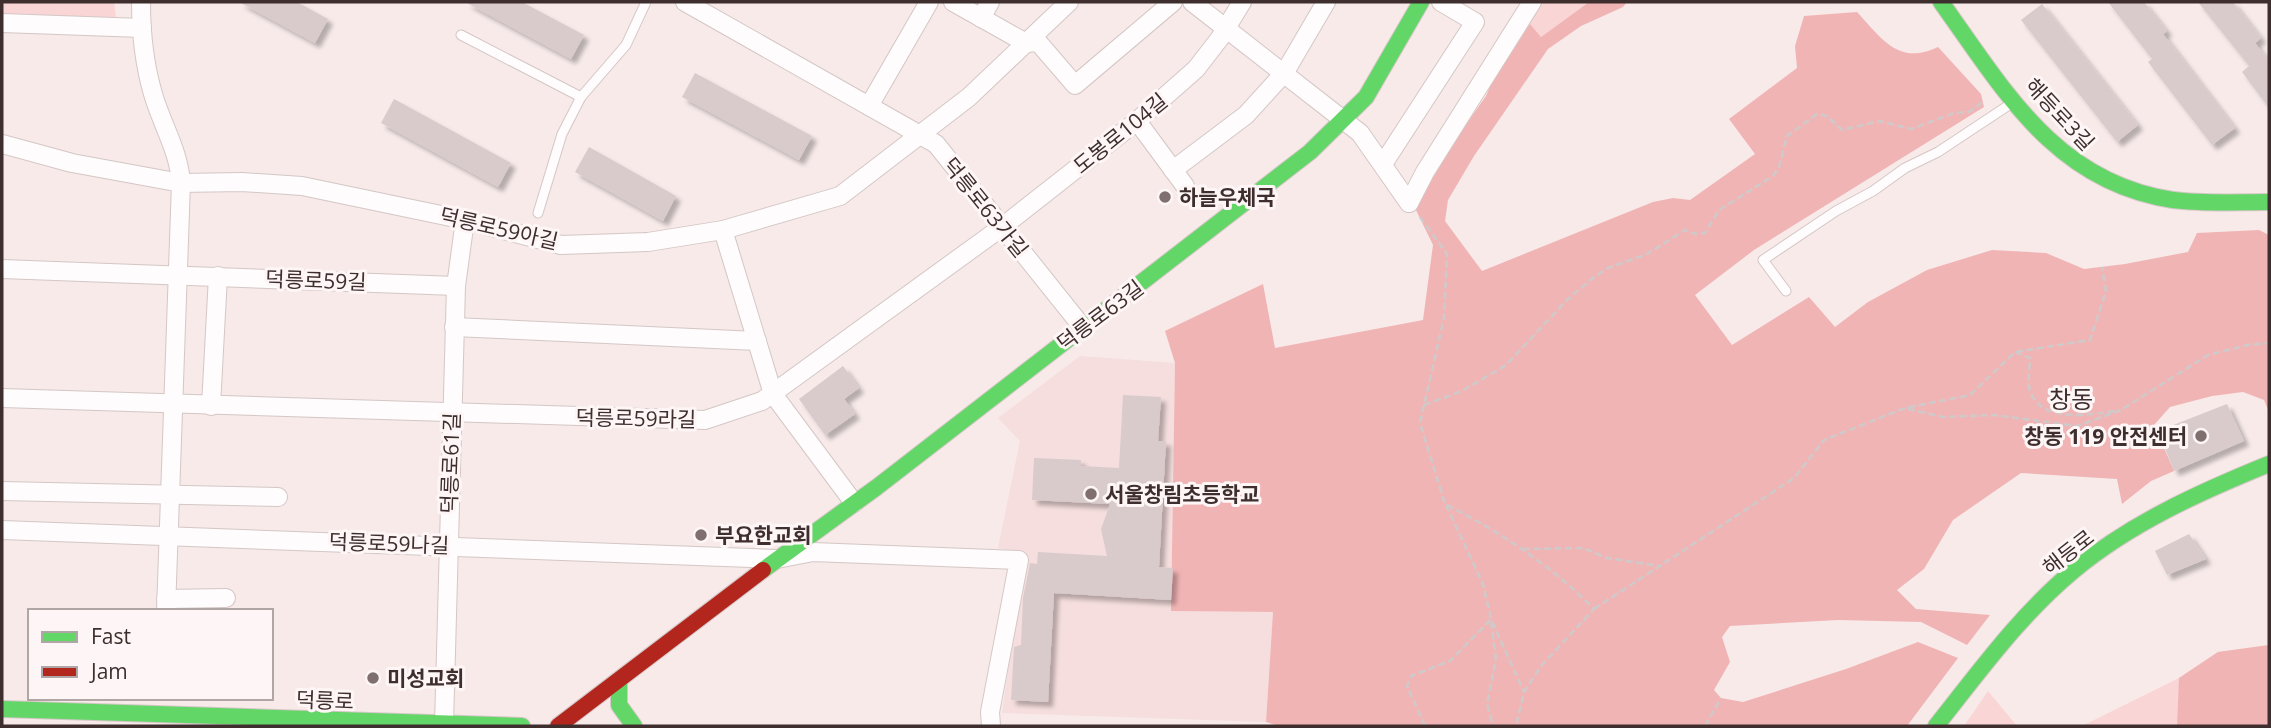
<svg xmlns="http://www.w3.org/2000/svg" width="2271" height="728" viewBox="0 0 2271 728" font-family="'Open Sans','Noto Sans KR',sans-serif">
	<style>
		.built { fill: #f5dedd }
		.green { fill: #f9d6d5 }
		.forest { fill: #f1b4b5 }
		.building { fill: #d9cbcb; filter: url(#shadow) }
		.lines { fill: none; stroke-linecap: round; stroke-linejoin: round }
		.lane-casing { stroke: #d4c7c6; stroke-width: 11 }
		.street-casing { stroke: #d4c7c6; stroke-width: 20 }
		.fast-casing { stroke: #d4c7c6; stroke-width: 18 }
		.jam-casing { stroke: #d4c7c6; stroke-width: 18 }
		.path { stroke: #cfcaca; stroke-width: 2.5; stroke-dasharray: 7 3.5; stroke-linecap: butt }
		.lane { stroke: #fefcfc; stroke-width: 9 }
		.street { stroke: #fefcfc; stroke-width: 18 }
		.fast { stroke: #63d668; stroke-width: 16 }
		.jam { stroke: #b3261e; stroke-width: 16 }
		.poi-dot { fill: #7f706f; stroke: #fef6f6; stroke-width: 2.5 }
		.labels { text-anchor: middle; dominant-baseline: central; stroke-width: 6; stroke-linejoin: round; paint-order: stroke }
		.street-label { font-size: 21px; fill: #3e2e2e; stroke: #fef6f6 }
		.poi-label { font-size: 21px; font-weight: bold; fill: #3e2e2e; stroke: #fef6f6; text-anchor: start }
		.quarter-label { font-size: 24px; fill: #3e2e2e; stroke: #fef6f6 }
	</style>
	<defs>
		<filter id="shadow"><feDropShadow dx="5" dy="5" stdDeviation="2" flood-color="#0004"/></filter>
	</defs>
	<rect width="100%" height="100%" fill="#f7eae9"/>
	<polygon class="built" points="1080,356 1175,363 1171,611 1273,612 1266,722 1002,713 1025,553 998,548 1020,441 998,418"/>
	<g class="green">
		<polygon points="2,2 114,2 116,18 2,15"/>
		<polygon points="1535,2 1589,2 1541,37 1524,18"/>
		<polygon points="2269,645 2269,726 2082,726 2179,678 2218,652"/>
		<polygon points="1988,691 2017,726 1964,726"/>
	</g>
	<g class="forest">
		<path d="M1589 2H1627L1623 7 1581 26 1548 49 1474 156 1448 200 1445 221 1482 271 1653 202 1673 198 1690 200 1755 154 1729 119 1797 68 1795 46 1804 16 1857 12C1882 39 1899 66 1938 47L1981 94 1984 107 1754 250 1695 295 1732 345 1809 297 1835 327 1868 302 1927 270 1992 250 2046 253 2084 269 2125 264 2188 252 2197 233 2259 230 2269 235V412L2264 400 2243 392 2212 396 2170 407 2154 425 2174 471 2151 481 2122 504 2117 479 2021 473 1953 520 1924 569 1897 590 1916 609 1990 615 1967 645 1921 622 1838 620 1730 626 1722 637 1730 662 1714 690 1721 698 1743 702 1846 669 1918 642 1958 658 1907 726H1279L1266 722 1273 612 1171 611 1175 363 1165 331 1263 284 1275 348 1423 320 1433 245 1415 208 1429 177 1486 96 1496 72 1530 24 1541 37Z"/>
		<polygon points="2269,645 2269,726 2177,726 2179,678 2218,652"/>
	</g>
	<g class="building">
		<polygon points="239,2 297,2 328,19 315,43"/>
		<polygon points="465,2 522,2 584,35 571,59"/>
		<polygon points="2108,2 2144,2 2167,31 2163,34 2235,128 2212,145 2148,62 2152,59"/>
		<polygon points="2198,2 2233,2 2261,38 2255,43 2269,61 2269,108 2242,72 2249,66"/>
		<polygon points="2042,4 2138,125 2117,142 2021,20"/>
		<polygon points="695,73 812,136 799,160 682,97"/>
		<polygon points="394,99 511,163 498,187 381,123"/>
		<polygon points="589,147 676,196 663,221 575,172"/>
		<polygon points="843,366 859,388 844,399 855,414 825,435 799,399"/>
		<polygon points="1123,395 1161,397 1158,441 1166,441 1159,567 1173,568 1171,600 1054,593 1048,702 1011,700 1014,647 1021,645 1023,598 1030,563 1037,564 1038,552 1107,556 1101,529 1110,504 1032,500 1034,458 1081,460 1081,466 1119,468"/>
		<polygon points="2227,404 2244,441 2174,471 2158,431"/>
		<polygon points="2189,534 2206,559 2167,575 2155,551"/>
	</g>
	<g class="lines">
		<defs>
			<g id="lane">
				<polyline points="461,35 581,97"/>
				<polyline points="538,213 562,134 581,97 626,45 646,2"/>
				<polyline points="1786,291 1763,260 1836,211 1873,191 1905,168 1938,152 2012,103"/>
			</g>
			<g id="street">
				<path d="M141 2C141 34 144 63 153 94 162 125 179 151 181 183L166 611"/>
				<polyline points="685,2 936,144 1084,329"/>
				<polyline points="953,2 1026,43 1038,42 1075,85 1173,2"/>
				<polyline points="1192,2 1360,133 1409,203"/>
				<polyline points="981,18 990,2"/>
				<polyline points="2,23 142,28"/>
				<polyline points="869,106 929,2"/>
				<polyline points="1137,121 1185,186"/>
				<polyline points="2,144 72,163 181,183 242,182 302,186 465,220 561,245 648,242 723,230 840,196 969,97 1069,2"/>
				<polyline points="1383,164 1475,22 1441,2"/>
				<polyline points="1173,170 1246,115 1285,72 1326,2"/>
				<polyline points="1409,203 1425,172 1532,2"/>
				<polyline points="723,230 773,394 854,503"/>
				<polyline points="2,269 456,286"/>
				<polyline points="454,327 757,341"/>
				<polyline points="2,398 705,420 762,401 1002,227 1137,121 1196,69 1220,38 1242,2"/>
				<polyline points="211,406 218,276"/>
				<polyline points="2,491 278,497"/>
				<polyline points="2,530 777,559 813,552 1019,560 990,712 991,726"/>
				<polyline points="166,599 226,598"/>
				<polyline points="444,725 456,286 465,220"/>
			</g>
			<g id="fast">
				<path d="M1941 2C2004 90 2056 183 2173 200 2205 204 2237 202 2269 202"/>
				<polyline points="763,570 877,487 1310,152 1366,97 1421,2"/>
				<polyline points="619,680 619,705 634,726"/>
				<polyline points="2,709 522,726"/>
				<path d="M1936 726C1979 672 2020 615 2073 571 2131 523 2200 492 2269 464"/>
			</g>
			<polyline id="jam" points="558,726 763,570"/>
		</defs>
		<use href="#lane" class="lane-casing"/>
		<use href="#street" class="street-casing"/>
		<use href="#fast" class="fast-casing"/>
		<use href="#jam" class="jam-casing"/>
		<g class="path">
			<path d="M1420 217 1447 254 1444 318 1420 423 1445 504C1502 533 1549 564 1594 609L1541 666 1524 692 1516 726"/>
			<path d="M2015 352 2030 358C2030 368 2027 383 2030 391 2041 423 2088 415 2114 411"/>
			<polyline points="1424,405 1462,391 1506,365 1567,300 1594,277 1608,268 1647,254 1685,230 1696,234 1705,233 1719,210 1773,176 1779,167 1787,136 1817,114 1827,116 1842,130 1880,121 1911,129 1954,113 1969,112 1983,102"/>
			<polyline points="1908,409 1943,417 1994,415 2077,426 2121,410 2208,355 2248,345 2269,343"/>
			<polyline points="1446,505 1483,584 1491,619 1524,692"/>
			<polyline points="1523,549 1583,548 1607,558 1660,566"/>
			<polyline points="1594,609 1794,478 1824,440 1905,408 1970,395 2015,352 2090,340 2106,291 2102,267"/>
			<polyline points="1491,622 1496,659 1487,704 1493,726"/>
			<polyline points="1425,726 1407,686 1411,676 1450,661 1491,619"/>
			<polyline points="1705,726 1721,698"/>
		</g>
		<use href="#lane" class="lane"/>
		<use href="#street" class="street"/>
		<use href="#fast" class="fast"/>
		<use href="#jam" class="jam"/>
	</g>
	<g class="poi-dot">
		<circle cx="1165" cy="197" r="7"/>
		<circle cx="2201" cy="436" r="7"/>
		<circle cx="1091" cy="494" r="7"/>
		<circle cx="701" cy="535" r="7"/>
		<circle cx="373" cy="678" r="7"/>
	</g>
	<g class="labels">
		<g class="street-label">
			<text transform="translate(2060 114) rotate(47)">해등로3길</text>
			<text transform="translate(1120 133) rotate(-39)">도봉로104길</text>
			<text transform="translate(986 207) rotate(51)">덕릉로63가길</text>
			<text transform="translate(499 228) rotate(13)">덕릉로59아길</text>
			<text transform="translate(316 280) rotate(2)">덕릉로59길</text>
			<text transform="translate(1100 315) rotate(-37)">덕릉로63길</text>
			<text transform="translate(636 418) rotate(1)">덕릉로59라길</text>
			<text transform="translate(450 463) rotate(-88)">덕릉로61길</text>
			<text transform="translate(389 543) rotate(2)">덕릉로59나길</text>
			<text transform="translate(2068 552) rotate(-38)">해등로</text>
			<text transform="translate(325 700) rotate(2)">덕릉로</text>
		</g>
		<g class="poi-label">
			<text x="1179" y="197">하늘우체국</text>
			<text x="2187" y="436" text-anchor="end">창동 119 안전센터</text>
			<text x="1105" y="494">서울창림초등학교</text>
			<text x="715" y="535">부요한교회</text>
			<text x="387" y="678">미성교회</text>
		</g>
		<g class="quarter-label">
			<text x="2071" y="398">창동</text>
		</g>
	</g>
	<rect width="2271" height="728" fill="none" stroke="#3e2e2e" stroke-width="7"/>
	<rect x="28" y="609" width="245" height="91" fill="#fef6f6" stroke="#b1a6a6" stroke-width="2"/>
	<rect x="42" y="632" width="35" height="10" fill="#63d668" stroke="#b1a6a6" stroke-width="2"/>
	<text x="91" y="644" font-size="21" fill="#3e2e2e">Fast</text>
	<rect x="42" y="667" width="35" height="10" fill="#b3261e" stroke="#b1a6a6" stroke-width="2"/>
	<text x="91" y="679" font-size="21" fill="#3e2e2e">Jam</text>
</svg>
